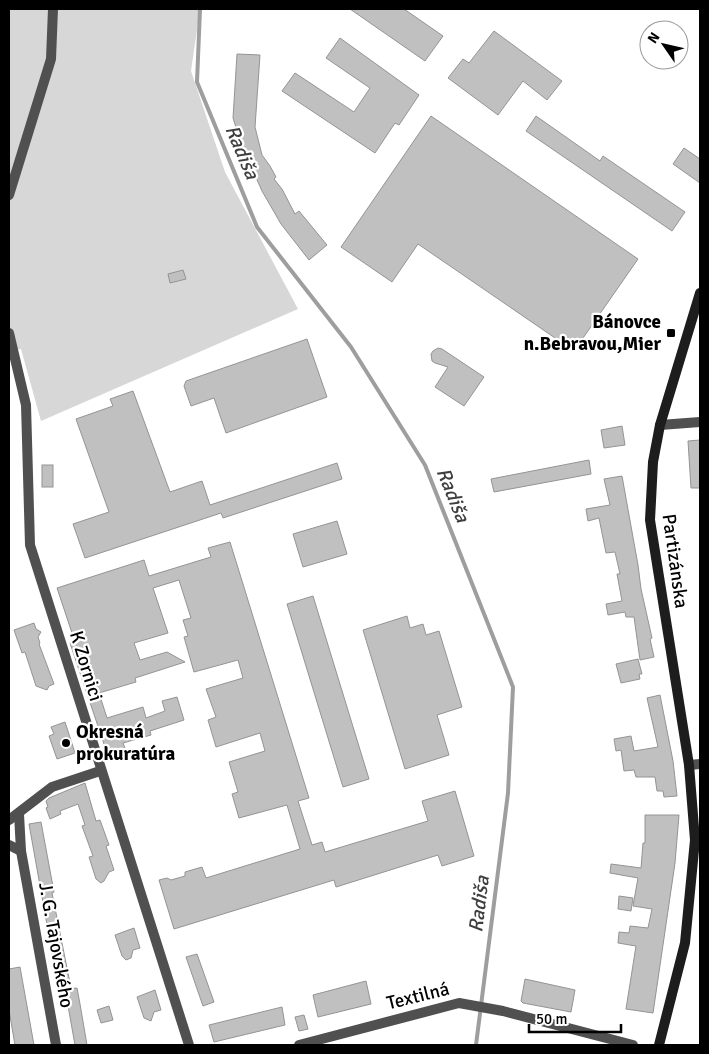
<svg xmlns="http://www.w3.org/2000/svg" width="709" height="1054" viewBox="0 0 709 1054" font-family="Signika,sans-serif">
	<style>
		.green { fill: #d7d7d7 }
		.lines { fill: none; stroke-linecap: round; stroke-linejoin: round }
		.stream { stroke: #9e9e9e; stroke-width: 4 }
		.building { fill: #c0c0c0; stroke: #949494 }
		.street { stroke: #505050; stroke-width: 10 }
		.secondary { stroke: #1d1d1d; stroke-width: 10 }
		.poi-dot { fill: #000; stroke: #fff; stroke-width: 2 }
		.labels { text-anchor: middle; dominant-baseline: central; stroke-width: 4.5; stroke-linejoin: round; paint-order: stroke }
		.poi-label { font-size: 19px; font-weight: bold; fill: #000; stroke: #fff; text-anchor: end }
		.street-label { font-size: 19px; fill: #000; stroke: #fff }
		.water-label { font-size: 20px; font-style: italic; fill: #3f3f3f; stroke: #fff }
	</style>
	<rect width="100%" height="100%" fill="#fff"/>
	<polygon class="green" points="9,9 200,9 191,71 225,172 298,309 41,421 21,349 9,351"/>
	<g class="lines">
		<polyline class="stream" points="200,9 197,82 257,227 351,347 425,465 513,687 508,793 476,1045"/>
	</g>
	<g class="building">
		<polygon points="350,9 404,9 443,36 425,61"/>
		<polygon points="494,31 562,81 547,100 523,81 498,115 448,78 463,59 469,63"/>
		<polygon points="340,38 419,95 399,125 395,123 375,153 282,91 295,73 354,112 370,88 326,58"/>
		<polygon points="237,54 260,55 255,127 262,155 270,166 276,177 274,179 282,189 295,214 299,211 327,245 309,260 281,224 262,191 242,146 233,118"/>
		<polygon points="431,116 638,259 574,351 418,244 392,282 341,247"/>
		<polygon points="536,116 600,161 603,156 685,212 672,231 526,131"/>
		<polygon points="684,148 700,159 700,183 673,164"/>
		<polygon points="183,270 186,279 170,283 168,274"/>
		<polygon points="307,339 327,397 226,433 214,398 191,406 184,386 186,381"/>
		<polygon points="438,348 442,349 484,377 464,406 435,387 448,367 435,363 432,361 431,354 433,351"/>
		<polygon points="133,391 170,492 202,481 210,505 337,463 342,479 223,518 221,513 85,558 73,524 109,512 76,419 113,406 110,399"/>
		<polygon points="622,426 625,445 604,448 601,430"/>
		<polygon points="700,440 700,488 691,488 688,441"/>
		<polygon points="589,460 591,474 494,492 491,479"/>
		<rect x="42" y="465" width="11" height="22"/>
		<polygon points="622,476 638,565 641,589 652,638 650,639 654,657 640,660 634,617 626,617 625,612 608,615 606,604 622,601 617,574 620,574 615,552 606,553 599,518 588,521 586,509 610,505 604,479"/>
		<polygon points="337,521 347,554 303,567 293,534"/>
		<polygon points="230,542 309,798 298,801 312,845 322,842 325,852 428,821 422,801 455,791 474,856 442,866 438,855 336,887 334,880 174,929 159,880 167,878 171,880 185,876 185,872 202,867 206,878 300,849 287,805 239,818 232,794 238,792 229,762 265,751 260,733 216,747 208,720 216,717 206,689 243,678 238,660 194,672 184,637 188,636 183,620 191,618 179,580 153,588 168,633 134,643 140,660 167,652 185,662 135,678 136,682 99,693 107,718 143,707 146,718 165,711 162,701 177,697 184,720 150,731 151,735 123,743 125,748 107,753 70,643 75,642 57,588 144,560 149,576 211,557 208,548"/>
		<polygon points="313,596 369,779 343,787 287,604"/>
		<polygon points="407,616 410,628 423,624 426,635 439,631 462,707 437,715 449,755 405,769 363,630"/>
		<polygon points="34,623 36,629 41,632 38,637 40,643 39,644 54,684 49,686 47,690 36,686 25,652 22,653 14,630"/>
		<polygon points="638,659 642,674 639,674 640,679 621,683 616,664"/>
		<polygon points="660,695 673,761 677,796 664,797 663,791 657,791 655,777 636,777 634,770 624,771 621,750 616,751 614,739 631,736 634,751 658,747 647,698"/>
		<polygon points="65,722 75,753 57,759 49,736 54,734 51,727"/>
		<polygon points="85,783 96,821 100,820 109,845 106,846 114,870 109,872 104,881 101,883 96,879 89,857 93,856 82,826 85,825 78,804 60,811 61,814 50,819 46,808 48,807 46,801 49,798"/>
		<polygon points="645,815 679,815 675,863 653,1013 626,1009 636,946 618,943 619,932 629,933 630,926 648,928 652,909 633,906 638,878 610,873 611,864 641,868 643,843 645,843"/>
		<polygon points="41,822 54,892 52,893 71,988 59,990 54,964 29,824"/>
		<polygon points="619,896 633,898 631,911 618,909"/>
		<polygon points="134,928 140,948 133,950 131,958 126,960 122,956 115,935"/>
		<polygon points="197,954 214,1002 203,1006 186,957"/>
		<polygon points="20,967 34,1045 15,1045 9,1010 9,969"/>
		<polygon points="525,979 575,990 571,1012 523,1003 521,1001"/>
		<polygon points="366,981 371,1004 318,1017 313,995"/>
		<polygon points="77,988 80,1004 87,1045 75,1045 65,989"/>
		<polygon points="155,990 161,1010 154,1012 151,1021 144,1018 137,997"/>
		<polygon points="109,1006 113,1020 101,1023 97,1010"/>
		<polygon points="282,1007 285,1025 214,1042 209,1025"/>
		<polygon points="304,1015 308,1029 299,1031 295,1017"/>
	</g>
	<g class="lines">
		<g class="street">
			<polyline points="9,195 51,59 53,9"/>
			<polyline points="9,333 26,405 30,545 189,1045"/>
			<polyline points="660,425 700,422"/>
			<polyline points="689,765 700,764"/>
			<polyline points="19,814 21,851 56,1045"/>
			<polyline points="9,820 52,787 100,771"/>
			<polyline points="9,845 21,851"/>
			<polyline points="299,1045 459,1003 503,1011 633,1045"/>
		</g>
		<polyline class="secondary" points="659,1045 685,943 695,840 689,765 650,520 653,462 660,425 700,293"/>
	</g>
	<g class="poi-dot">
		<rect x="666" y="328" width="10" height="10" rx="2.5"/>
		<circle cx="66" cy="743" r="5"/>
	</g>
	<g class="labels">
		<g class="poi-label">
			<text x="661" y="322">Bánovce<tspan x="661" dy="22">n.Bebravou,Mier</tspan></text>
			<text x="76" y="732" text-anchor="start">Okresná<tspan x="76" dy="22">prokuratúra</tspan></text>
		</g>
		<g class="street-label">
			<text transform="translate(675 561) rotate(82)">Partizánska</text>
			<text transform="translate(86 666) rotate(73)">K Zornici</text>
			<text transform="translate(56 945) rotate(80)">J. G. Tajovského</text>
			<text transform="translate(418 996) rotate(-14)">Textilná</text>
		</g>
		<g class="water-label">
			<text transform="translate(242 152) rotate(67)">Radiša</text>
			<text transform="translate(453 495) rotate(68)">Radiša</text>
			<text transform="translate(479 904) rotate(-83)">Radiša</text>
		</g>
	</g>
	<rect width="709" height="1054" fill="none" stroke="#000000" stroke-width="20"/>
	<g transform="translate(664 45) rotate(304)"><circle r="24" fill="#ffffff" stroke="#999999"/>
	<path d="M0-4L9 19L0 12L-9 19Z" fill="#000000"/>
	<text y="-8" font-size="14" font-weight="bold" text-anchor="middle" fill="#000000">N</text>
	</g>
	<path d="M529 1024v8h92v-8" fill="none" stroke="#000000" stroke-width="2.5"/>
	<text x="536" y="1024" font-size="15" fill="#000000" stroke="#ffffff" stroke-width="4" paint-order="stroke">50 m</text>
</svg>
